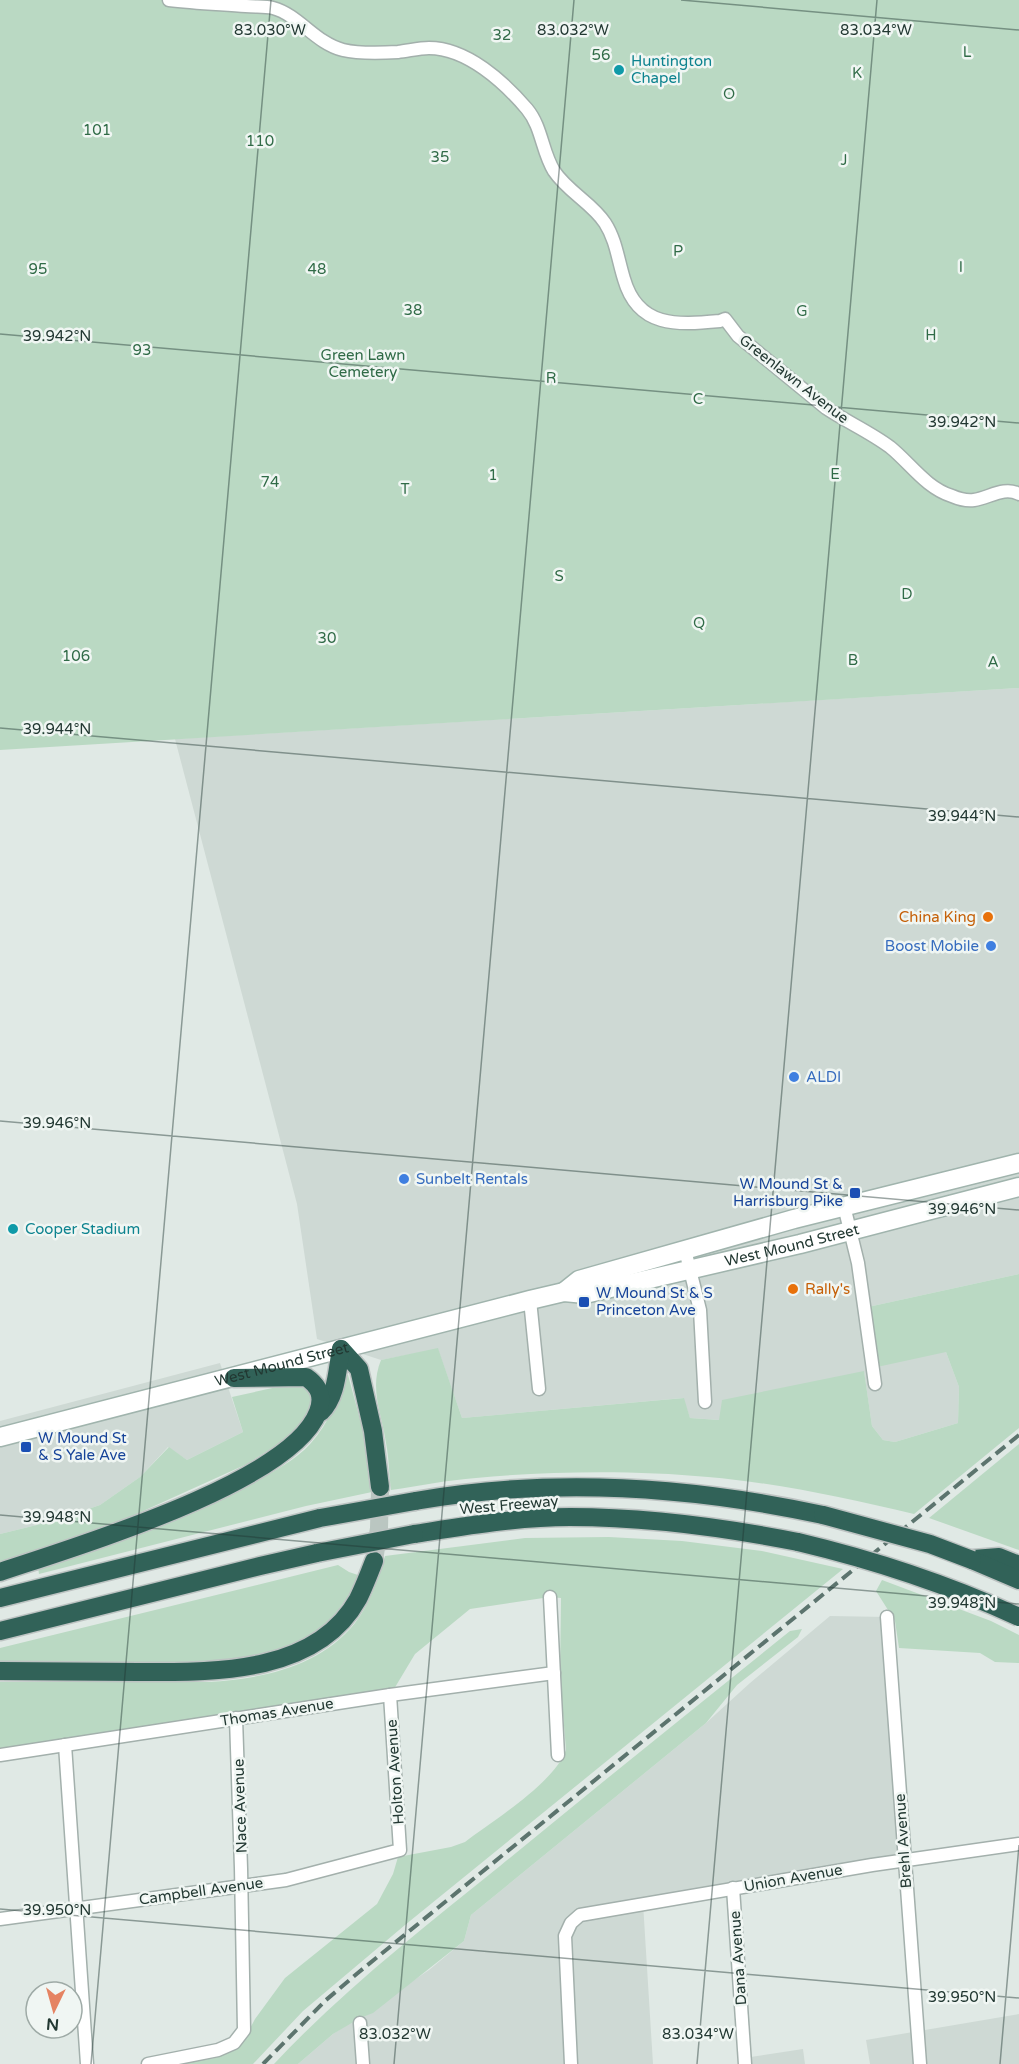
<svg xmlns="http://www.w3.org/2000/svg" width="1019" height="2064" viewBox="0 0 1019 2064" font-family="'Varela Round',sans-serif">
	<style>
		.built { fill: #ced9d4 }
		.green { fill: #bad9c3 }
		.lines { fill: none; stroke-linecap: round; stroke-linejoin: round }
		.highway-tunnel { stroke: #bac6c1; stroke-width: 18; stroke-dasharray: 18 9; stroke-linecap: butt }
		.street-casing { stroke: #a3b0ac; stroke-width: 15 }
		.secondary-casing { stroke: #a0b4ad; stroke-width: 21 }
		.highway-casing { stroke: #bdc3c2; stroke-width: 21 }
		.street { stroke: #fff; stroke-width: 12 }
		.secondary { stroke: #fff; stroke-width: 18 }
		.highway { stroke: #316258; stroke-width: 18 }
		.rail { stroke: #5c746e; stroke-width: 4; stroke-dasharray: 12 6; stroke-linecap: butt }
		.highway-bridge-casing { stroke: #bdc3c2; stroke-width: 21; stroke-linecap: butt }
		.highway-bridge { stroke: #316258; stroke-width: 18 }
		.ticks { fill: none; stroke: #223832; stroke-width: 1.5; stroke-opacity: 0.45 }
		.culture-dot { fill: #0f9aa8; stroke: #f0f6f3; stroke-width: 2 }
		.food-dot { fill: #e8710a; stroke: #f0f6f3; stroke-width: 2 }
		.shop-dot { fill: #3f7fe0; stroke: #f0f6f3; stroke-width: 2 }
		.transit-dot { fill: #1a4fb4; stroke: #f0f6f3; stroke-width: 2 }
		.labels { text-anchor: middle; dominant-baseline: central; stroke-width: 5; stroke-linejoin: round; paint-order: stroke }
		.park-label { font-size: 15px; fill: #306b47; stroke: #f0f6f3 }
		.culture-label { font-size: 15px; fill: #0d838f; stroke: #f0f6f3; text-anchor: start }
		.street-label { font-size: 15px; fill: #223832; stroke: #f0f6f3 }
		.food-label { font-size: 15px; fill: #c56008; stroke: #f0f6f3; text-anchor: end }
		.shop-label { font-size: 15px; fill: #366cbe; stroke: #f0f6f3; text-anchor: start }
		.transit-label { font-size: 15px; fill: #164399; stroke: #f0f6f3; text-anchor: start }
		.ticks-label { font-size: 15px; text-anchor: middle; fill: #223832; stroke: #f0f6f3; stroke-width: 5; stroke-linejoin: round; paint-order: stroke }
	</style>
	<rect width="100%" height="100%" fill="#e0e9e5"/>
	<g class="built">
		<polygon points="1019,688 1019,1274 868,1307 946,1352 959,1387 958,1423 895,1442 883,1440 872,1426 864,1372 720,1420 690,1418 683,1398 462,1418 438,1349 381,1360 317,1339 297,1204 175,739"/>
		<polygon points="220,1363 243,1432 187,1460 168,1447 140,1477 100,1505 53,1521 0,1534 0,1421"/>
		<polygon points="830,1616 887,1617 904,1861 643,1903 653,2064 298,2064 333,2034 429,1970 464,1941 471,1915 706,1723 750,1683"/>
		<polygon points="1019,2014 1019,2064 870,2064 866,2040"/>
		<polygon points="803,2049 805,2064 745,2064 744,2058"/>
	</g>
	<g class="green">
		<polygon points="0,0 1019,0 1019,688 0,750"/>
		<path d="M1019 1274V1428L914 1514C846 1498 778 1483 708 1477 635 1470 549 1471 476 1478 448 1480 419 1486 391 1490 389 1474 389 1458 386 1443 382 1414 369 1389 381 1360L438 1348 462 1418 684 1398 690 1418 719 1420 722 1400 864 1371 872 1426 883 1440 895 1442 958 1423 959 1387 946 1352 877 1367 868 1307Z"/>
		<path d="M345 1374 348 1375 364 1434 372 1492 306 1506 39 1574 38 1567C110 1543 183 1520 251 1484 272 1472 295 1461 311 1443 329 1423 338 1399 345 1374Z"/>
		<polygon points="286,1385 312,1388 315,1399 300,1426 280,1443 247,1464 130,1517 0,1563 0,1534 53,1521 100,1505 140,1477 169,1447 187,1460 243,1432 232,1397"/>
		<polygon points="1019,1444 1019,1550 929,1518"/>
		<path d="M609 1537 682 1541 762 1551 843 1569 405 1925 303 2011 253 2064H176L215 2058 234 2050 245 2038 255 2019 285 1978 377 1904 393 1874 398 1857 451 1847 465 1842C494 1820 554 1783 566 1750L560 1676 561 1598 550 1597 470 1609 415 1654 394 1689 105 1734 0 1748V1682H209C261 1679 320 1667 355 1623 370 1604 378 1579 385 1556L525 1538Z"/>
		<path d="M338 1565 349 1572 361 1576C347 1598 335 1618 315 1633 266 1670 187 1665 128 1666 86 1666 43 1666 0 1666V1648Z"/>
		<polygon points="882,1580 991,1621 1019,1635 1019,1663 995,1662 980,1653 899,1648 895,1621 876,1591"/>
		<path d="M802 1629 798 1637 737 1685 706 1723 471 1915 464 1941 373 2013 360 2018 333 2034 298 2064H274C342 1991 422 1929 500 1866 596 1787 693 1709 790 1631Z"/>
	</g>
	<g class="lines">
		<polyline class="highway-tunnel" points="374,1561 379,1528 380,1491"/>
		<defs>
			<g id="street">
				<path d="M169 0C194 3 220 4 246 6 255 7 265 6 273 8 299 15 315 43 343 50 360 54 381 53 398 52 408 51 419 48 429 48 467 48 504 82 527 109 542 127 542 152 554 171 568 192 592 203 605 223 616 240 618 260 624 279 638 328 677 325 720 321L725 319 738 336 826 408C847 422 870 432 890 447 910 463 926 488 952 496 959 499 967 501 974 500 989 498 1004 486 1019 494"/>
				<polyline points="844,1206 858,1263 875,1384"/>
				<polyline points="685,1250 700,1310 705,1402"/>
				<polyline points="530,1300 539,1389"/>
				<polyline points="550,1597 558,1755"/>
				<polyline points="887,1617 920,2064"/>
				<polyline points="65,1745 87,2064"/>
				<polyline points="0,1755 390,1695 554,1673"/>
				<polyline points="733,1888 745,2064"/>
				<polyline points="0,1919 286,1880 400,1850 390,1695"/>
				<polyline points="360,2023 363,2064"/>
				<polyline points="148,2064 218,2050 234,2043 244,2030 241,1868 236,1718"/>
				<polyline points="571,2064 565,1936 571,1923 580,1915 872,1865 1019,1844"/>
			</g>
			<g id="secondary">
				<polyline points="564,1292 579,1280 794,1219 1019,1163"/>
				<path id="s1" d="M0 1437 530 1300 564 1292 585 1294 800 1244 1019 1187"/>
			</g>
			<g id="highway">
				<polyline points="341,1349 359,1369 373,1431 380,1487"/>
				<path d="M321 1412C337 1396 337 1370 341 1349"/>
				<path d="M415 1501C551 1477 689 1486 823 1515"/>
				<path d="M414 1534C466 1526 518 1517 570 1517 646 1517 722 1527 798 1542"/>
				<polyline points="973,1559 999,1557 1019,1565"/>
				<polyline points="972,1560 1019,1580"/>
				<path d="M0 1572C71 1548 291 1483 318 1412 324 1396 319 1386 306 1377L234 1378"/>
				<polyline points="0,1598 320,1518"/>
				<polyline points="0,1631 260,1566 317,1553"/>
				<path d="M0 1671C46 1671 92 1672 138 1672 212 1672 316 1675 358 1599 364 1587 369 1574 374 1561"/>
			</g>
		</defs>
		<use href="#street" class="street-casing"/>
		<use href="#secondary" class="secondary-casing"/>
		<use href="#highway" class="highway-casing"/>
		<use href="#street" class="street"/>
		<use href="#secondary" class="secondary"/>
		<use href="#highway" class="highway"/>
		<polyline class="rail" points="263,2064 326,2000 359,1972 1019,1435"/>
		<defs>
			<g id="highway-bridge">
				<polyline points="823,1515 930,1544 972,1560"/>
				<polyline points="320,1518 415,1501"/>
				<path d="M798 1542C874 1560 947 1584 1019 1617"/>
				<polyline points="317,1553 414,1534"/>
			</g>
		</defs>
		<use href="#highway-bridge" class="highway-bridge-casing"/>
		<use href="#highway-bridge" class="highway-bridge"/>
	</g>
	<path class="ticks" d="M681 0 1019 30M0 334 1019 423M0 728 1019 817M0 1121 1019 1210M0 1515 1019 1604M0 1909 1019 1998M91 2064 271 0M394 2064 574 0M697 2064 877 0M1000 2064 1019 1845"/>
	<g class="culture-dot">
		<circle cx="619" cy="70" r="6"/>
		<circle cx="13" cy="1229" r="6"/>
	</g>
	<g class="food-dot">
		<circle cx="988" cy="917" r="6"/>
		<circle cx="793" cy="1289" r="6"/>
	</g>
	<g class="shop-dot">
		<circle cx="991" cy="946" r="6"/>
		<circle cx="794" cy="1077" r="6"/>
		<circle cx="404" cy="1179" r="6"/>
	</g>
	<g class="transit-dot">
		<rect x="849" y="1187" width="12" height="12" rx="3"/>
		<rect x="578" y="1296" width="12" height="12" rx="3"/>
		<rect x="20" y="1441" width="12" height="12" rx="3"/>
	</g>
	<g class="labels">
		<g class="park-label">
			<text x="502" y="35">32</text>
			<text x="967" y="52">L</text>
			<text x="601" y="55">56</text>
			<text x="857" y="73">K</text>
			<text x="729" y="94">O</text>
			<text x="97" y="130">101</text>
			<text x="260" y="141">110</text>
			<text x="440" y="157">35</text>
			<text x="844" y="160">J</text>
			<text x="678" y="251">P</text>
			<text x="961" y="267">I</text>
			<text x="38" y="269">95</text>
			<text x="317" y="269">48</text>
			<text x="413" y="310">38</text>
			<text x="802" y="311">G</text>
			<text x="931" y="335">H</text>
			<text x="142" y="350">93</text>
			<text x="363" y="355">Green Lawn<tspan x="363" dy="17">Cemetery</tspan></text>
			<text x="551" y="378">R</text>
			<text x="698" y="399">C</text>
			<text x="835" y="474">E</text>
			<text x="493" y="475">1</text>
			<text x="270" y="482">74</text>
			<text x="405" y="489">T</text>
			<text x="559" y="576">S</text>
			<text x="907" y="594">D</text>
			<text x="699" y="623">Q</text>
			<text x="327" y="638">30</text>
			<text x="76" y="656">106</text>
			<text x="853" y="660">B</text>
			<text x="993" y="662">A</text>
		</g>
		<g class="culture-label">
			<text x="631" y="61">Huntington<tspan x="631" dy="17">Chapel</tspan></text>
			<text x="25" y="1229">Cooper Stadium</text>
		</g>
		<g class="street-label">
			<text transform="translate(794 379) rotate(38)">Greenlawn Avenue</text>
			<text stroke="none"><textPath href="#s1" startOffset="816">West Mound Street</textPath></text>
			<text stroke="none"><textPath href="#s1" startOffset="291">West Mound Street</textPath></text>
			<text transform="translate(509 1505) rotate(-5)">West Freeway</text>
			<text transform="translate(277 1712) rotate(-9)">Thomas Avenue</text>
			<text transform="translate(395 1772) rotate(-94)">Holton Avenue</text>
			<text transform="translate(240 1806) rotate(-92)">Nace Avenue</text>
			<text transform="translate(903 1841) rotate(-94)">Brehl Avenue</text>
			<text transform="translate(793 1878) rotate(-10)">Union Avenue</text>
			<text transform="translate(201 1891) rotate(-8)">Campbell Avenue</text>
			<text transform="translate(738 1958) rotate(-94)">Dana Avenue</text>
		</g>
		<g class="food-label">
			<text x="976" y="917">China King</text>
			<text x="805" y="1289" text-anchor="start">Rally's</text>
		</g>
		<g class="shop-label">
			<text x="979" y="946" text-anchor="end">Boost Mobile</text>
			<text x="806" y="1077">ALDI</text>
			<text x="416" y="1179">Sunbelt Rentals</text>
		</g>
		<g class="transit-label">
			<text x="843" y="1184" text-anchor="end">W Mound St &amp;<tspan x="843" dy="17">Harrisburg Pike</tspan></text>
			<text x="596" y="1293">W Mound St &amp; S<tspan x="596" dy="17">Princeton Ave</tspan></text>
			<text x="38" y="1438">W Mound St<tspan x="38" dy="17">&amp; S Yale Ave</tspan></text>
		</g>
	</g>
	<g class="ticks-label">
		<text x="270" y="35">83.030°W</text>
		<text x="573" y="35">83.032°W</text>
		<text x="876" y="35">83.034°W</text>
		<text x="57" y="341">39.942°N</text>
		<text x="962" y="427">39.942°N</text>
		<text x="57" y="734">39.944°N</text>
		<text x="962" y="821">39.944°N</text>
		<text x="57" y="1128">39.946°N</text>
		<text x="962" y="1214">39.946°N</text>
		<text x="57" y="1522">39.948°N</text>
		<text x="962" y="1608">39.948°N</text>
		<text x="57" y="1915">39.950°N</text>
		<text x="962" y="2002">39.950°N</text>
		<text x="395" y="2039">83.032°W</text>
		<text x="698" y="2039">83.034°W</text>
	</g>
	<g transform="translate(54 2010) rotate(185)"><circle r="28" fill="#f0f6f3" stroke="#9eaaa6" stroke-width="1.5"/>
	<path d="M0-4.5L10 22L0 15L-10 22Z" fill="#e58362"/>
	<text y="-9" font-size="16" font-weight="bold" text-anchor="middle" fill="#223832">N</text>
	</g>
</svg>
